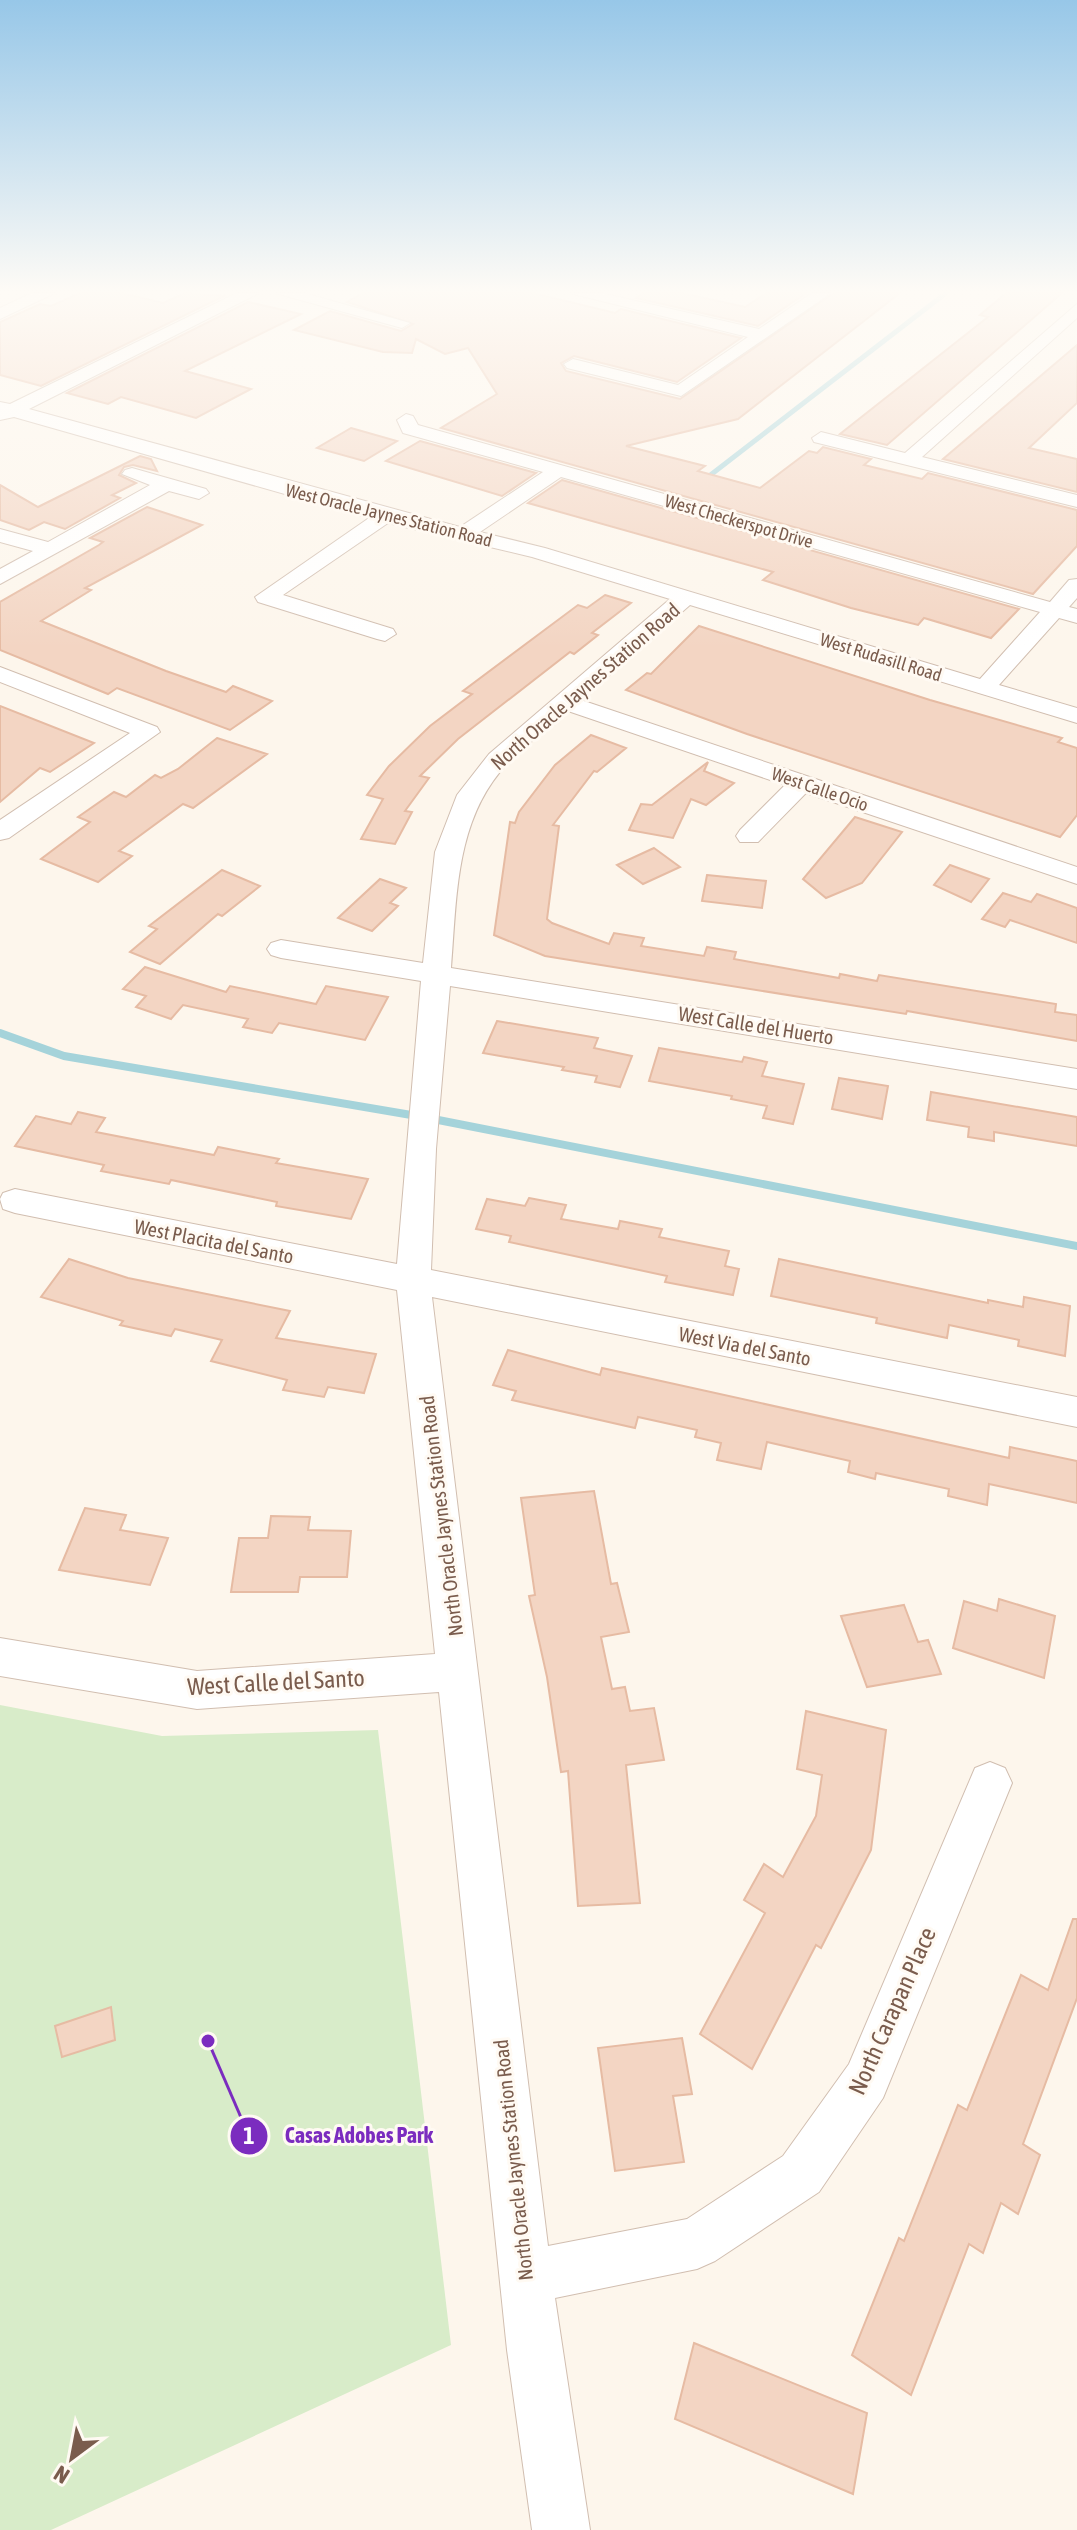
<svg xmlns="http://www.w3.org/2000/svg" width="1077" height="2530" viewBox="0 0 1077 2530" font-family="'Asap Condensed',sans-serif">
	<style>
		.green { fill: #d8ecc9 }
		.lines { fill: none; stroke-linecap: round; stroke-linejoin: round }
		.stream-far1 { stroke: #a5d3da; stroke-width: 5 }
		.stream { stroke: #a5d3da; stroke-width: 8 }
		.building { fill: #f3d5c3; stroke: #e6bba3; stroke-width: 2 }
		.minor-casing { stroke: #d1beb0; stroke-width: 2 }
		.minor { fill: #fff; fill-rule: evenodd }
		.labels { text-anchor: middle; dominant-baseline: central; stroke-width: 6; stroke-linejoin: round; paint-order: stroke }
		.far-street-label { font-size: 18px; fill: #7a5c4d; stroke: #fffaf3 }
		.street-label { font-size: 20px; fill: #7a5c4d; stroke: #fffaf3 }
		.near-street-label { font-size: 24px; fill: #7a5c4d; stroke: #fffaf3 }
		.leader { fill: none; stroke: #7b2cbf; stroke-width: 3 }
		.callout-dot { fill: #7b2cbf; stroke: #fffaf3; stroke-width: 3 }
		.mark-label { font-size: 24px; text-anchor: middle; font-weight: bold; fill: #fff }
		.callout-label { font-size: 22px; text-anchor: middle; font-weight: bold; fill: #7b2cbf; stroke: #fffaf3; stroke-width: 6; stroke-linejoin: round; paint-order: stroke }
	</style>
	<rect width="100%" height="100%" fill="#fdf6ec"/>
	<polygon class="green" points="0,1705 162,1736 378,1730 451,2345 51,2530 0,2530"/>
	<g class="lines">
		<polyline class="stream-far1" points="704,480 946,293"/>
		<polyline class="stream" points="0,1033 64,1056 423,1117 1077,1246"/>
	</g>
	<g class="building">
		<polygon points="80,293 122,293 163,303 185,293 224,296 41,386 0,375 0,322 40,304 51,306"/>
		<polygon points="363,293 533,293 615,313 621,309 741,338 677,382 574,356 561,363 566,371 680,399 834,293 900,293 738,419 626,446 705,466 698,471 760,488 809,451 817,453 823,447 871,459 864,465 922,479 928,473 1077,510 1077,546 1033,594 441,428 497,394 468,348 445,354 416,339 412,353 383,352 294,330 330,311 401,331 413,324 347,302"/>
		<polygon points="643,293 682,293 745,307 766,293 806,293 758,326 636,298"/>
		<polygon points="1006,293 1062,293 887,445 840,434 988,317 980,315"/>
		<polygon points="248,302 301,314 185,371 251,389 196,418 121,397 108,404 67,393"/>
		<polygon points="1077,345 1077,403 1029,448 1077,459 1077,492 943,459"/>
		<polygon points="351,428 397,441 364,461 317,448"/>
		<polygon points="420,441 536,473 502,496 386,461"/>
		<polygon points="140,456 151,459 157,471 133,465 124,467 119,475 136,483 112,495 120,498 65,529 44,522 29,530 0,520 0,485 38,507"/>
		<polygon points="562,480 1019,609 991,638 924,618 918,625 851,608 763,580 773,572 528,503"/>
		<polygon points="147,507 202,525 85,588 91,590 41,621 166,671 226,692 233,686 272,701 230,730 117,688 108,694 0,650 0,602 99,545 103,542 90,538"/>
		<polygon points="605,595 631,603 592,633 598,635 574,654 570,652 458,739 420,776 429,778 405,811 412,812 395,844 361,839 383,799 367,795 389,766 430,726 472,694 463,691 578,605 587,608"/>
		<polygon points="699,626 930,700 1062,738 1058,742 1077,748 1077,815 1060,837 747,734 626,690 647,673 651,674"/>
		<polygon points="0,706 94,743 50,772 40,768 0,802"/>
		<polygon points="591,735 626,748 597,772 594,771 553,825 559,826 547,919 552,923 609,944 614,933 644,938 641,946 704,956 707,947 736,952 734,959 839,978 840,974 877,981 879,975 1056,1004 1055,1012 1077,1015 1077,1041 907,1011 906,1014 545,956 494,935 510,822 515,823 519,812 555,765"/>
		<polygon points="217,738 267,754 193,808 183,804 119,851 132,856 98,882 41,859 90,822 78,817 114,792 126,797 155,775 161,778 178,769"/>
		<polygon points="708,762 704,771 734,783 706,805 691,799 673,838 629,830 641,804 652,805"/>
		<polygon points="855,817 902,832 862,883 826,898 803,879"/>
		<polygon points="654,848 680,867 643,884 617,865"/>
		<polygon points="950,865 989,879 971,902 934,885"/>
		<polygon points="222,870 260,886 222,916 218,914 160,964 130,952 157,929 149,926"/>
		<polygon points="707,875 766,881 762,908 702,901"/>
		<polygon points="380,879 406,888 390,903 398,906 372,931 338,918"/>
		<polygon points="1003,893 1031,902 1037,894 1077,908 1077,943 1010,920 1005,927 982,919"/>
		<polygon points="145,967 226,992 230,986 316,1004 326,986 388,997 365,1040 279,1023 272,1033 243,1027 248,1019 183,1005 171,1019 136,1007 146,996 123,989"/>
		<polygon points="497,1021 598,1038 594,1048 632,1056 620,1087 595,1082 597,1076 562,1070 564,1067 483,1053"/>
		<polygon points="659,1048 742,1062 744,1057 767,1062 762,1076 804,1084 793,1124 763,1118 767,1106 731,1099 732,1096 649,1081"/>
		<polygon points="839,1078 888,1086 882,1119 832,1109"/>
		<polygon points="931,1092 1077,1117 1077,1146 994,1132 994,1141 968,1137 969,1127 927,1120"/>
		<polygon points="78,1112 105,1118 96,1132 214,1155 218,1147 279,1159 276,1163 368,1179 351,1219 276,1206 277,1202 171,1180 169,1184 101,1171 104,1165 15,1146 36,1116 71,1124"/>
		<polygon points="529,1198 566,1205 561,1219 618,1229 620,1221 662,1229 659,1237 729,1251 725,1266 739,1269 733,1295 665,1282 667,1276 509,1242 511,1236 476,1229 487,1199 525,1206"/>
		<polygon points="69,1259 128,1278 290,1311 276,1338 376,1354 364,1393 328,1387 324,1397 283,1390 287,1380 211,1361 222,1340 175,1329 171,1336 120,1325 123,1321 41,1297"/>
		<polygon points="779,1259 988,1303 988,1300 1023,1307 1024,1297 1070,1306 1065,1356 1018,1346 1019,1340 949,1325 947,1338 876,1323 877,1318 771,1296"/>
		<polygon points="508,1350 600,1375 602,1368 1009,1458 1010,1447 1077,1461 1077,1503 989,1484 987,1505 948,1496 949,1489 876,1473 875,1479 848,1472 850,1461 767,1442 761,1469 717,1460 721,1443 695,1437 697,1430 638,1417 635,1428 512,1400 516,1391 493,1385"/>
		<polygon points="594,1491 611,1584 617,1583 629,1632 601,1637 612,1689 625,1687 630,1711 654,1708 664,1760 626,1765 640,1903 578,1906 568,1771 561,1772 547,1677 529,1596 535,1595 521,1498"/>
		<polygon points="85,1508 126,1515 120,1530 168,1538 150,1585 59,1570"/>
		<polygon points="271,1516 310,1517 308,1530 351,1531 347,1577 300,1577 298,1592 231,1592 239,1538 268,1538"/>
		<polygon points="999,1599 1055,1616 1044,1678 953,1648 964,1601 997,1611"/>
		<polygon points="904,1605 918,1642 928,1640 941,1674 867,1687 841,1616"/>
		<polygon points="806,1711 886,1730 871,1850 821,1948 816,1945 752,2069 700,2034 765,1913 744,1900 764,1864 783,1877 816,1816 822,1775 797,1769"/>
		<polygon points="1073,1919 1077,1919 1077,1998 1023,2144 1040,2155 1018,2214 1001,2203 983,2253 969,2244 911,2395 852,2355 899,2238 904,2241 958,2105 967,2110 1021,1975 1048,1990"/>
		<polygon points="111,2007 115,2040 62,2057 55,2026"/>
		<polygon points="682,2038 692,2094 673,2096 684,2162 615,2171 598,2048"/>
		<polygon points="694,2343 867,2413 853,2494 675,2419"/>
	</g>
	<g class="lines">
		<defs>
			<g id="minor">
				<polygon points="32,293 55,293 0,319 0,308"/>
				<path d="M237 293H259L29 409 460 527 543 472 403 433 397 420 406 414 413 416 418 425 1050 602 1069 580 1077 579V598L1069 607 1077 609V623L1059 618 999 685 1077 708V723L690 605 581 700 1077 867V884L806 793 758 842H740L736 836 740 830 785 785 568 711C548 729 525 745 507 764 455 819 457 897 451 968L1077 1069V1089L450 986 436 1149 431 1270 1077 1397V1427L432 1297 548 2246 687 2219 783 2156 849 2064 975 1768 990 1762 1005 1768 1012 1783 883 2098 819 2192 715 2261 697 2269 555 2298 590 2530H532L507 2350 439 1692 197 1709 0 1676V1638L197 1671 435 1654 397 1290 15 1213 3 1209 0 1199 3 1193 15 1189 397 1264 421 981 281 958 271 955 267 949 271 943 281 940 423 963 435 852 457 795 489 754 670 599 532 557 388 523 283 595 393 629 396 634 385 641 377 639 258 602 255 597 369 518 14 417 0 420V402L10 404ZM561 477 1040 612 980 679 545 548 480 532Z"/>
				<polygon points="275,293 304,293 410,323 402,328"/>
				<polygon points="569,293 601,293 759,329 812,293 831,293 681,396 567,368 564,364 573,359 678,385 748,337"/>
				<polygon points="1077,304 1077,318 922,457 1077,495 1077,507 814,442 812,438 821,432 905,453"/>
				<polygon points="132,468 206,489 209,493 199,499 169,491 0,584 0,569 33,551 0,542 0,529 48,542 150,485 122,474 125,470"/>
				<polygon points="0,667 157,727 160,732 9,838 0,840 0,820 130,733 0,682"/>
			</g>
		</defs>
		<use href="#minor" class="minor-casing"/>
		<use href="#minor" class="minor"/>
	</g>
	<linearGradient id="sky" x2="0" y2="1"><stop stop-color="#97c7e8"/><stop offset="0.45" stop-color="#fefbf6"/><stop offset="1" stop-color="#fefbf6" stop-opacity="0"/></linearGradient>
	<rect width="1077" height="648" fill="url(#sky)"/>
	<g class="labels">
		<g class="far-street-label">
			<text transform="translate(389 515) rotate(14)">West Oracle Jaynes Station Road</text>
			<text transform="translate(739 521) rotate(16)">West Checkerspot Drive</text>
			<text transform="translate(881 657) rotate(17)">West Rudasill Road</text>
			<text transform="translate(820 789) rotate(19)">West Calle Ocio</text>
		</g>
		<g class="street-label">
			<text transform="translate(585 686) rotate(-41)">North Oracle Jaynes Station Road</text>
			<text transform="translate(756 1025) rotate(9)">West Calle del Huerto</text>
			<text transform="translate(214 1241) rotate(11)">West Placita del Santo</text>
			<text transform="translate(745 1346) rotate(11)">West Via del Santo</text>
			<text transform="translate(441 1516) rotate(-97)">North Oracle Jaynes Station Road</text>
			<text transform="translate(513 2160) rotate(-96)">North Oracle Jaynes Station Road</text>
		</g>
		<g class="near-street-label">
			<text transform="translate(276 1682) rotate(-3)">West Calle del Santo</text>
			<text transform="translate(892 2011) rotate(-66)">North Carapan Place</text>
		</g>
	</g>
	<path class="leader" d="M208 2041L249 2136"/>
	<g class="callout-dot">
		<circle cx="208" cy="2041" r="8"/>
		<circle cx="249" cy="2136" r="20"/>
	</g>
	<g class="mark-label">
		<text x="249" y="2144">1</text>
	</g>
	<g class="callout-label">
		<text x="359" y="2143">Casas Adobes Park</text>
	</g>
	<g transform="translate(72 2458) rotate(212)" stroke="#fffaf3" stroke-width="6" paint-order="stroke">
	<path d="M0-6L14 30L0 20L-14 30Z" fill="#7a5c4d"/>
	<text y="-12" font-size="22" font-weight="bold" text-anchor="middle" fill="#7a5c4d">N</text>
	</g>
</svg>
